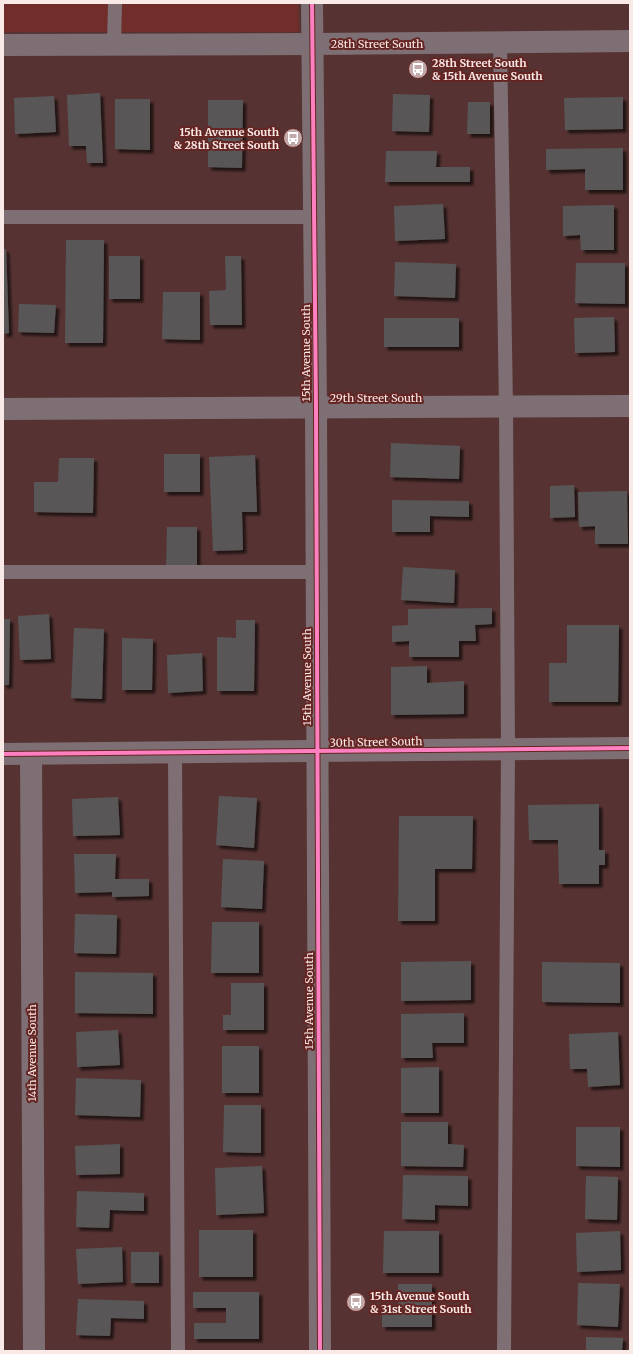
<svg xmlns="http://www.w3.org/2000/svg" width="633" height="1354" viewBox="0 0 633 1354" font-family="Merriweather,serif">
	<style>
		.built { fill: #702d2a }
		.building { fill: #585757; filter: url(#shadow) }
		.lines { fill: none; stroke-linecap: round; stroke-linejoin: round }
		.service { stroke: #7e6f74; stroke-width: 14 }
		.minor { stroke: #7e6f74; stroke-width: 22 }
		.tertiary { stroke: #7e6f74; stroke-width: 22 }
		.cycleway-casing { stroke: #652523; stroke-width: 6 }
		.cycleway { stroke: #ff80c0; stroke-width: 4 }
		.labels { text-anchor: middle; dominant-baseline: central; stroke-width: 4; stroke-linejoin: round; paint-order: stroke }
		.street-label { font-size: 11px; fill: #f9e9e7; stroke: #652523 }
		.poi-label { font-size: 11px; font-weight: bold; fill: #f9e9e7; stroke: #652523; text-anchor: start }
	</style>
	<defs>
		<filter id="shadow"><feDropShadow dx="3.5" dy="3.5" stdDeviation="1" flood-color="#0009"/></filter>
	</defs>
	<rect width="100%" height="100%" fill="#563332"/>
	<polygon class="built" points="3,3 298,3 299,32 3,32"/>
	<g class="building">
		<polygon points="100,93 103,163 87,163 86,146 69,146 67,95"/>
		<polygon points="393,94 430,95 429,132 392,131"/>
		<polygon points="54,96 56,132 15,134 14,98"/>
		<polygon points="623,97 623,129 565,130 564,98"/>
		<polygon points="115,99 150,99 150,150 115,149"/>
		<polygon points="208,100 243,100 242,168 208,167"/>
		<polygon points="468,102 490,102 490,134 467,134"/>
		<polygon points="623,148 623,190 585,190 585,169 546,170 546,149"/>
		<polygon points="386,151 437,151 436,167 470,167 470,182 385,182"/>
		<polygon points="443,204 445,239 395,241 394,206"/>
		<polygon points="614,205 614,250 581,250 580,235 563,236 563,206"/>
		<polygon points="66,240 104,240 103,343 65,343"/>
		<polygon points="3,249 6,249 9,333 3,334"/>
		<rect x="109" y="256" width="31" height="43"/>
		<polygon points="225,256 241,256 242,325 210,325 209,291 226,290"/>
		<polygon points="395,262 456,264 455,298 394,296"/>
		<polygon points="576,263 625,263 625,304 575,303"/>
		<polygon points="163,292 200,292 200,340 162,339"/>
		<polygon points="19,304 56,305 54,333 18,332"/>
		<polygon points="614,317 615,352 575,353 574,318"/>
		<rect x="384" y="318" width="75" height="29"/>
		<polygon points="391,443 460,446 459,479 390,477"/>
		<rect x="164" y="454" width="36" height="38"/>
		<polygon points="255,455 257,512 242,512 243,550 213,551 209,457"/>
		<polygon points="59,458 94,458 93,513 34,512 34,482 58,482"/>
		<polygon points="574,485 575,517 550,518 550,486"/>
		<polygon points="627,491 628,544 595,544 595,526 579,527 578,492"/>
		<polygon points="392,500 469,501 469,517 430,516 430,532 392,532"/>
		<polygon points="167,527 197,527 197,568 166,568"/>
		<polygon points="403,567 455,570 454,603 401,600"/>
		<polygon points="492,608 492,624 475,625 476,641 459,641 459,657 409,657 409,641 392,642 392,626 408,625 408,609"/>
		<polygon points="49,614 51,659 20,660 18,616"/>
		<polygon points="3,619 10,619 9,685 3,685"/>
		<polygon points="236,620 255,620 254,691 217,691 217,637 236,638"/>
		<polygon points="567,625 619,625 618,702 549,702 549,663 567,663"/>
		<polygon points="74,628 104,629 102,699 71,698"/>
		<polygon points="122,638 153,639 152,690 122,690"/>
		<polygon points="202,653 203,691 168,693 167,655"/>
		<polygon points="427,666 427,683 464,681 464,714 391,715 391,667"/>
		<polygon points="219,796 257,798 254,848 216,845"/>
		<polygon points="118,797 120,835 73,836 72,799"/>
		<polygon points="599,804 599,850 605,850 605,865 599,865 599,884 559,884 558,840 529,840 528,805"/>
		<polygon points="399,816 473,816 472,869 435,869 435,921 398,921"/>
		<polygon points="74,854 116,854 115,879 149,879 149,896 112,897 112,892 75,893"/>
		<polygon points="223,859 264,861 262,909 221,907"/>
		<polygon points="75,914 117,915 116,954 74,953"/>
		<polygon points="212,922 259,922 259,973 211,973"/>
		<polygon points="471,961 471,1000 401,1001 401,962"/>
		<polygon points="542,962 620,963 620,1003 542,1002"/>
		<polygon points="75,972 153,973 153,1014 75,1013"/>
		<polygon points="231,983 264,983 264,1030 223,1030 223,1015 231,1015"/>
		<polygon points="464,1013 464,1043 432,1043 433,1058 401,1058 401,1014"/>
		<polygon points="118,1030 120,1065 77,1067 76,1032"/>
		<polygon points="618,1032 620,1085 588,1087 587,1069 570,1069 569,1034"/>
		<rect x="222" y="1046" width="37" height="47"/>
		<polygon points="439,1067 439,1113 401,1113 401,1068"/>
		<polygon points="76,1078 141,1080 140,1117 75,1115"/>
		<polygon points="224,1105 261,1105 261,1153 223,1152"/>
		<polygon points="401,1122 448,1122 448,1144 464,1145 463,1167 401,1166"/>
		<polygon points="576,1127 620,1127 620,1167 576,1166"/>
		<polygon points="120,1144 120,1174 76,1175 75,1146"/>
		<polygon points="262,1166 264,1213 216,1215 215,1168"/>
		<polygon points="403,1175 468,1176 468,1206 435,1205 435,1220 402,1219"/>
		<polygon points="586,1176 618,1177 617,1220 585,1219"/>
		<polygon points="77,1191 144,1193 144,1211 110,1210 109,1228 76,1227"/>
		<rect x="199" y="1230" width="54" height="47"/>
		<polygon points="384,1231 439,1231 439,1273 383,1273"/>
		<polygon points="620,1231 621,1270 577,1272 576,1233"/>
		<polygon points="122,1247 123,1282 78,1284 76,1249"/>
		<rect x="131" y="1252" width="28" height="31"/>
		<polygon points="578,1283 620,1284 618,1327 577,1325"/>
		<polygon points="398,1284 432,1284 432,1327 382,1327 382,1306 398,1306"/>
		<polygon points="193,1292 259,1292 259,1339 194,1339 194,1323 226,1323 226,1308 193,1308"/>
		<polygon points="78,1299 144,1301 144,1319 111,1318 110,1336 76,1335"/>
		<polygon points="586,1337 623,1338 622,1351 586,1351"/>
	</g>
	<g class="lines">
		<g class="service">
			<polyline points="500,42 506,406 508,750 504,1351"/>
			<polyline points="114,44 115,3"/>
			<polyline points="3,217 314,217"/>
			<polyline points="3,572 316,572"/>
			<polyline points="175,753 178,1351"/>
		</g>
		<g class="minor">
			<polyline points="3,409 630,406"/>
			<polyline points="3,754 630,748"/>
			<polyline points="31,754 34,1351"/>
		</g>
		<g class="tertiary">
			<polyline points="312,3 316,407 320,1351"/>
			<polyline points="3,45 313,44 630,41"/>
		</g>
		<defs>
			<g id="cycleway">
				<polyline points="312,3 316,407 320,1351"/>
				<polyline points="3,754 630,748"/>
			</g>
		</defs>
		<use href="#cycleway" class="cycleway-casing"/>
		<use href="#cycleway" class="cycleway"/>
	</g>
	<defs>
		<symbol id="bus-disc" viewBox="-11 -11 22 22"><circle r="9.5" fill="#c0a9a8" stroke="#652523"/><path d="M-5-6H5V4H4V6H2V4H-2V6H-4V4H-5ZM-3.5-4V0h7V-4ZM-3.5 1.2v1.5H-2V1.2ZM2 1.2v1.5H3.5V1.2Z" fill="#fff"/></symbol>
	</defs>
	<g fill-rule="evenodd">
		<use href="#bus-disc" x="407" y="58" width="22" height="22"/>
		<use href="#bus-disc" x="282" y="127" width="22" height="22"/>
		<use href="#bus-disc" x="345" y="1291" width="22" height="22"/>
	</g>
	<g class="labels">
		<g class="street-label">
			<text x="377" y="44">28th Street South</text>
			<text transform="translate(306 353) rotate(-90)">15th Avenue South</text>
			<text x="376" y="398">29th Street South</text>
			<text transform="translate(307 677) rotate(-90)">15th Avenue South</text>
			<text transform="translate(376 742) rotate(-1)">30th Street South</text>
			<text transform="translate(309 1001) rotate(-90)">15th Avenue South</text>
			<text transform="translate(32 1053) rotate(-90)">14th Avenue South</text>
		</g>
		<g class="poi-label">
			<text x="432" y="63">28th Street South<tspan x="432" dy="13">&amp; 15th Avenue South</tspan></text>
			<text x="279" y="132" text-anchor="end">15th Avenue South<tspan x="279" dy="13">&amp; 28th Street South</tspan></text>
			<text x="370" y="1296">15th Avenue South<tspan x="370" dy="13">&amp; 31st Street South</tspan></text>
		</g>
	</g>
	<rect width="633" height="1354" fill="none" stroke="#f9e9e7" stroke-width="8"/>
</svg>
